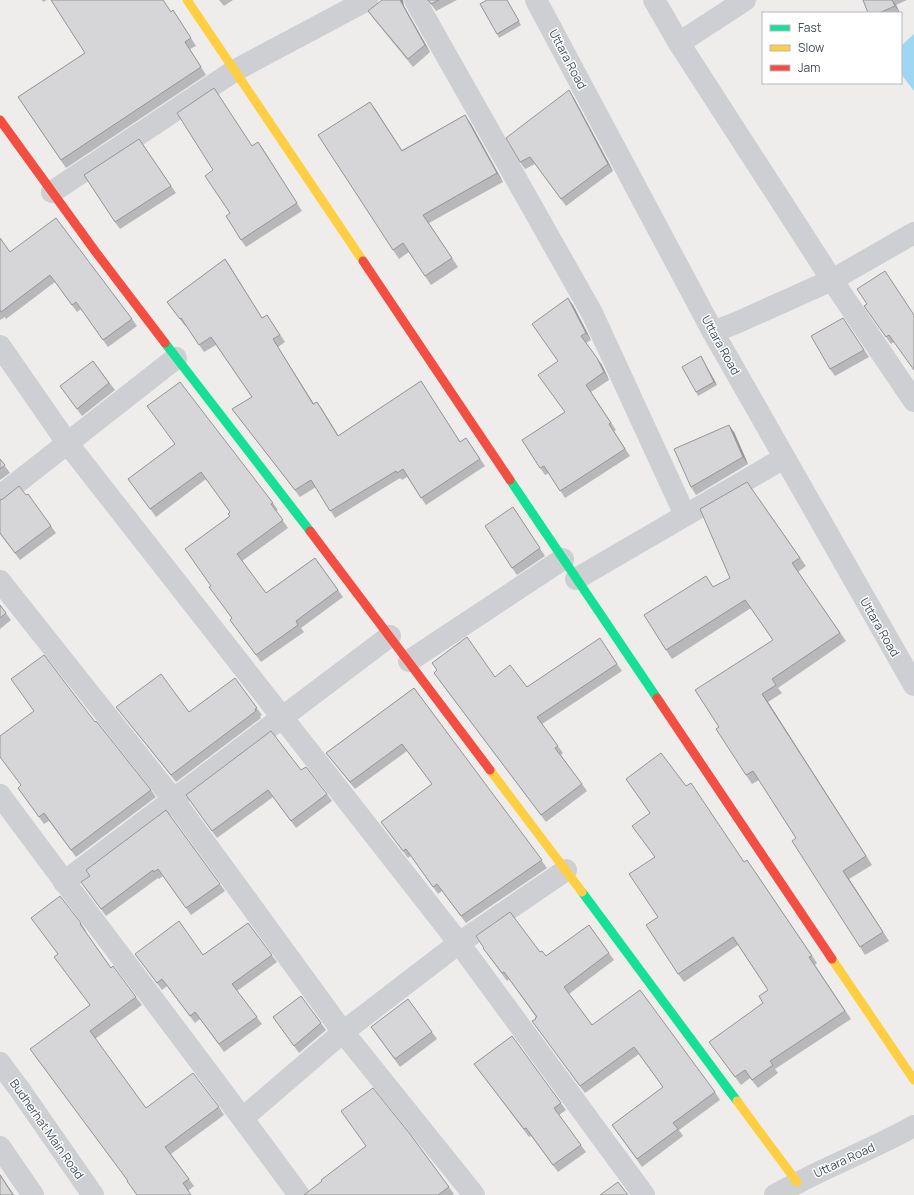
<svg xmlns="http://www.w3.org/2000/svg" width="914" height="1195" viewBox="0 0 914 1195" font-family="Manrope,sans-serif">
	<style>
		.water { fill: #9ed7f2 }
		.lines { fill: none; stroke-linecap: round; stroke-linejoin: round }
		.street { stroke: #cdcfd2; stroke-width: 22 }
		.fast { stroke: #16e098; stroke-width: 9 }
		.slow { stroke: #ffcf43; stroke-width: 9 }
		.jam { stroke: #f24e42; stroke-width: 9 }
		.wall { fill: #b8b8ba }
		.shaded-wall { fill: #969697 }
		.building { fill: #d6d6d8; stroke: #969697 }
		.labels { text-anchor: middle; dominant-baseline: central; stroke-width: 3; stroke-linejoin: round; paint-order: stroke }
		.street-label { font-size: 12px; fill: #424d5b; stroke: #fff }
	</style>
	<rect width="100%" height="100%" fill="#eeedec"/>
	<polygon class="water" points="914,34 914,91 901,74 902,45"/>
	<g class="lines">
		<g class="street">
			<polyline points="415,0 592,313 685,515"/>
			<polyline points="536,0 713,332 914,685"/>
			<polyline points="654,0 679,43 832,280 914,401"/>
			<polyline points="679,43 745,0"/>
			<polyline points="52,192 234,71 367,0"/>
			<polyline points="713,332 736,323 832,280 914,233"/>
			<polyline points="0,346 68,444 459,943 644,1195"/>
			<polyline points="0,496 176,358"/>
			<polyline points="576,579 784,458"/>
			<polyline points="0,581 173,799 343,1032 474,1195"/>
			<polyline points="409,661 563,559"/>
			<path d="M0 795C99 929 201 1061 299 1195"/>
			<polyline points="64,882 390,636"/>
			<polyline points="0,1063 20,1090 93,1195"/>
			<polyline points="243,1118 343,1032 459,943 566,870"/>
			<polyline points="0,1147 33,1195"/>
			<path d="M775 1195C820 1169 869 1151 914 1126"/>
		</g>
		<g class="fast">
			<polyline points="165,343 310,531"/>
			<polyline points="510,480 657,698"/>
			<polyline points="582,892 737,1101"/>
		</g>
		<g class="slow">
			<polyline points="187,0 363,261"/>
			<polyline points="490,770 582,892"/>
			<polyline points="832,959 914,1080"/>
			<polyline points="737,1101 797,1182"/>
		</g>
		<g class="jam">
			<polyline points="0,120 95,251 165,343"/>
			<polyline points="363,261 510,480"/>
			<polyline points="310,531 490,770"/>
			<polyline points="657,698 832,959"/>
		</g>
	</g>
	<g class="wall">
		<polygon points="42,0 47,0 43,2"/>
		<polygon points="219,0 233,0 224,6"/>
		<polygon points="428,0 457,0 436,11"/>
		<polygon points="487,0 507,0 521,25 499,38 497,34"/>
		<polygon points="863,0 907,0 896,5 900,13 868,13"/>
		<polygon points="404,6 430,52 413,67 373,18 368,11"/>
		<polygon points="173,10 196,46 190,49 206,75 66,168 18,97 85,53"/>
		<polygon points="574,98 613,171 566,206 535,164 525,169 520,162"/>
		<polygon points="370,102 402,150 465,115 471,124 503,182 429,223 458,267 431,285 409,252 399,259 393,250"/>
		<polygon points="139,139 176,193 120,229 115,222"/>
		<polygon points="258,142 302,211 246,247 241,240 230,213 252,146"/>
		<polygon points="0,238 10,252 132,319 137,326 108,347 81,309 77,312 55,282 6,319 5,317 0,320"/>
		<polygon points="225,259 262,318 267,315 285,342 278,347 314,404 317,402 338,436 421,381 460,442 466,438 485,466 426,505 407,477 402,480 400,478 335,518 316,487 300,497 232,409 252,397 216,345 204,352 186,325 185,326 167,302"/>
		<polygon points="867,304 894,342 891,344 864,306"/>
		<polygon points="573,305 591,340 586,343 602,365 609,380 591,392 616,430 614,431 630,456 565,498 549,473 545,475 522,440 565,412"/>
		<polygon points="843,318 869,357 835,376 830,369"/>
		<polygon points="701,356 717,385 698,396 696,392"/>
		<polygon points="93,361 115,390 82,416 60,386"/>
		<polygon points="734,432 748,464 696,495 691,487"/>
		<polygon points="175,444 273,503 278,510 276,511 288,528 242,561 266,593 315,558 343,597 301,628 304,632 261,662 230,620 232,619 211,586 230,516 230,512 206,479 156,517 128,479"/>
		<polygon points="0,459 10,473 0,480"/>
		<polygon points="747,482 806,566 798,572 846,641 778,688 782,693 768,702 872,865 849,879 889,941 865,955 860,947 796,838 759,780 752,784 746,775 719,727 773,640 751,608 672,659 666,650 730,578"/>
		<polygon points="28,494 56,533 20,560 0,534 26,495"/>
		<polygon points="513,507 545,556 517,575 512,568"/>
		<polygon points="0,605 11,620 0,629"/>
		<polygon points="605,646 622,671 542,724 563,753 561,755 587,791 546,822 439,680 495,677 527,687"/>
		<polygon points="235,678 262,715 260,716 261,718 176,782 116,707 189,712"/>
		<polygon points="414,688 547,868 466,923 442,891 438,894 411,856 408,858 381,822 432,784 407,751 355,789 326,753"/>
		<polygon points="95,722 151,790 156,797 76,857 49,821 44,824 18,788"/>
		<polygon points="301,770 327,794 332,801 296,828 273,797 217,838 186,795"/>
		<polygon points="686,786 744,862 747,860 817,963 815,965 851,1019 775,1069 778,1073 758,1088 750,1078 741,1085 715,1050 763,1003 768,990 738,945 684,982 678,974 658,917 654,857"/>
		<polygon points="166,810 225,891 191,915 163,876 159,879 158,878 106,916 86,889 90,876"/>
		<polygon points="81,923 86,931 85,931 111,968 136,997 142,1005 95,1039 146,1108 219,1107 224,1115 171,1154 194,1186 188,1191 128,1181 36,1057 90,1005 58,954"/>
		<polygon points="248,923 277,962 237,991 262,1024 224,1052 200,1019 195,1023 167,986 162,990 135,954 203,955"/>
		<polygon points="589,925 614,960 569,994 592,1025 715,1092 720,1100 679,1130 683,1136 642,1167 612,1125 663,1087 639,1054 585,1093 532,1021 536,1019 536,1017 509,979 507,981 483,948 540,952 546,956"/>
		<polygon points="301,996 326,1030 299,1053 273,1017"/>
		<polygon points="408,999 437,1039 400,1067 371,1027"/>
		<polygon points="512,1036 566,1110 559,1115 586,1152 558,1172 531,1136 529,1137 474,1064"/>
		<polygon points="410,1134 454,1194 453,1195 304,1195"/>
	</g>
	<g class="shaded-wall">
		<polygon points="400,0 403,0 404,6 430,52 425,45"/>
		<polygon points="892,0 896,5 900,13 895,6"/>
		<polygon points="569,90 574,98 613,171 608,164"/>
		<polygon points="370,102 376,110 407,159 402,151"/>
		<polygon points="465,115 471,124 503,182 497,173"/>
		<polygon points="258,142 263,149 302,211 297,203"/>
		<polygon points="225,259 230,266 267,326 262,318"/>
		<polygon points="568,298 573,305 591,340 586,333"/>
		<polygon points="273,339 318,411 313,404"/>
		<polygon points="701,356 703,360 717,385 714,382"/>
		<polygon points="597,358 602,365 609,380 604,372"/>
		<polygon points="317,402 322,409 343,443 338,436"/>
		<polygon points="729,425 734,432 748,464 743,457"/>
		<polygon points="762,694 768,702 872,865 866,856"/>
		<polygon points="843,871 849,879 889,941 883,932"/>
		<polygon points="0,1174 14,1195 13,1195 0,1175"/>
	</g>
	<g class="building">
		<polygon points="51,0 163,0 171,12 173,10 191,38 185,42 201,67 61,160 18,97 85,53"/>
		<polygon points="382,0 400,0 425,45 408,59 368,11"/>
		<polygon points="428,0 439,0 431,4"/>
		<polygon points="487,0 507,0 519,21 497,34 480,4"/>
		<polygon points="863,0 892,0 895,6 879,13 868,13"/>
		<polygon points="214,88 252,146 258,142 297,203 241,240 226,216 230,213 205,176 213,170 177,113"/>
		<polygon points="569,90 608,164 561,199 530,157 520,162 506,138"/>
		<polygon points="370,102 402,151 465,115 497,173 423,215 452,258 425,276 403,243 393,250 318,135"/>
		<polygon points="139,139 171,186 115,222 84,175"/>
		<polygon points="56,218 132,319 103,340 76,302 72,305 50,275 1,312 0,310 0,238 10,252"/>
		<polygon points="225,259 262,318 267,315 280,335 273,339 313,404 317,402 338,436 421,381 460,442 466,438 480,459 421,498 403,469 397,473 396,471 330,511 311,480 295,490 232,409 252,397 211,337 199,345 181,318 180,319 167,302"/>
		<polygon points="885,271 914,315 914,314 914,370 889,335 886,337 864,306 867,304 857,289"/>
		<polygon points="568,298 586,333 581,336 597,358 604,372 586,385 611,423 609,424 625,449 560,491 544,466 540,468 522,440 565,412 538,375 558,361 532,324"/>
		<polygon points="843,318 864,350 830,369 811,336"/>
		<polygon points="701,356 714,382 696,392 682,367"/>
		<polygon points="93,361 109,383 77,409 60,386"/>
		<polygon points="180,382 273,503 271,504 283,520 237,554 266,593 315,558 338,590 296,621 298,625 256,655 230,620 232,618 209,587 211,586 185,549 230,516 228,514 230,512 201,472 150,509 128,479 175,444 147,406"/>
		<polygon points="729,425 743,457 691,487 674,449"/>
		<polygon points="0,459 5,465 0,469"/>
		<polygon points="747,482 800,558 792,563 840,633 772,679 776,685 762,694 866,856 843,871 883,932 860,947 792,841 796,838 753,771 746,775 716,729 719,727 695,690 773,640 745,600 666,650 644,615 706,576 713,587 730,578 700,509"/>
		<polygon points="19,486 26,495 28,494 51,526 15,553 0,533 0,500 3,499"/>
		<polygon points="513,507 540,548 512,568 485,526"/>
		<polygon points="0,605 6,613 0,618"/>
		<polygon points="467,637 495,677 510,665 527,687 600,638 617,664 537,717 558,746 555,748 582,784 541,815 434,673 437,670 432,663"/>
		<polygon points="44,655 95,722 96,721 151,790 71,850 44,813 39,817 18,788 21,785 0,757 0,736 34,711 11,679"/>
		<polygon points="161,674 189,712 235,678 257,708 255,709 256,711 171,775 116,707"/>
		<polygon points="414,688 542,860 461,916 437,884 433,887 406,849 403,851 381,822 432,784 402,744 350,782 326,753"/>
		<polygon points="271,731 301,770 306,767 327,794 291,821 268,790 212,831 186,795"/>
		<polygon points="661,753 686,786 691,783 744,862 747,860 812,956 809,957 845,1011 770,1061 773,1065 752,1080 745,1070 735,1077 709,1042 763,1003 759,996 768,990 733,937 678,974 646,925 658,917 629,874 655,857 632,826 650,813 626,779"/>
		<polygon points="166,810 220,884 186,908 158,869 154,872 153,870 101,909 81,882 90,876 86,870"/>
		<polygon points="60,896 81,923 80,924 111,968 113,966 136,997 90,1031 146,1108 193,1073 219,1107 165,1147 189,1179 183,1183 191,1195 137,1195 127,1181 128,1181 30,1049 90,1005 54,957 58,954 31,918"/>
		<polygon points="510,912 540,952 542,951 546,956 589,925 609,953 564,987 592,1025 640,990 715,1092 673,1123 678,1129 637,1159 612,1125 663,1087 634,1047 580,1086 532,1021 536,1019 535,1018 537,1017 504,972 502,973 483,948 484,948 476,936"/>
		<polygon points="179,921 203,955 248,923 272,955 232,984 257,1017 219,1044 195,1012 190,1016 162,979 157,983 135,954"/>
		<polygon points="301,996 321,1023 294,1046 273,1017"/>
		<polygon points="408,999 432,1032 395,1059 371,1027"/>
		<polygon points="512,1036 561,1103 554,1108 581,1145 553,1165 526,1128 524,1129 474,1064"/>
		<polygon points="373,1088 410,1134 449,1187 438,1195 304,1195 322,1181 321,1180 366,1146 341,1111"/>
		<polygon points="0,1175 13,1195 0,1195"/>
		<polygon points="618,1182 628,1195 600,1195"/>
	</g>
	<g class="labels">
		<g class="street-label">
			<text transform="translate(568 59) rotate(62)">Uttara Road</text>
			<text transform="translate(721 345) rotate(61)">Uttara Road</text>
			<text transform="translate(880 627) rotate(60)">Uttara Road</text>
			<text transform="translate(47 1129) rotate(55)">Budherhat Main Road</text>
			<text transform="translate(844 1160) rotate(-25)">Uttara Road</text>
		</g>
	</g>
	<rect x="762" y="12" width="140" height="72" fill="#ffffff" stroke="#b3b8bd"/>
	<rect x="770" y="25" width="20" height="6" fill="#16e098" stroke="#b3b8bd"/>
	<text x="798" y="32" font-size="12" fill="#424d5b">Fast</text>
	<rect x="770" y="45" width="20" height="6" fill="#ffcf43" stroke="#b3b8bd"/>
	<text x="798" y="52" font-size="12" fill="#424d5b">Slow</text>
	<rect x="770" y="65" width="20" height="6" fill="#f24e42" stroke="#b3b8bd"/>
	<text x="798" y="72" font-size="12" fill="#424d5b">Jam</text>
</svg>
